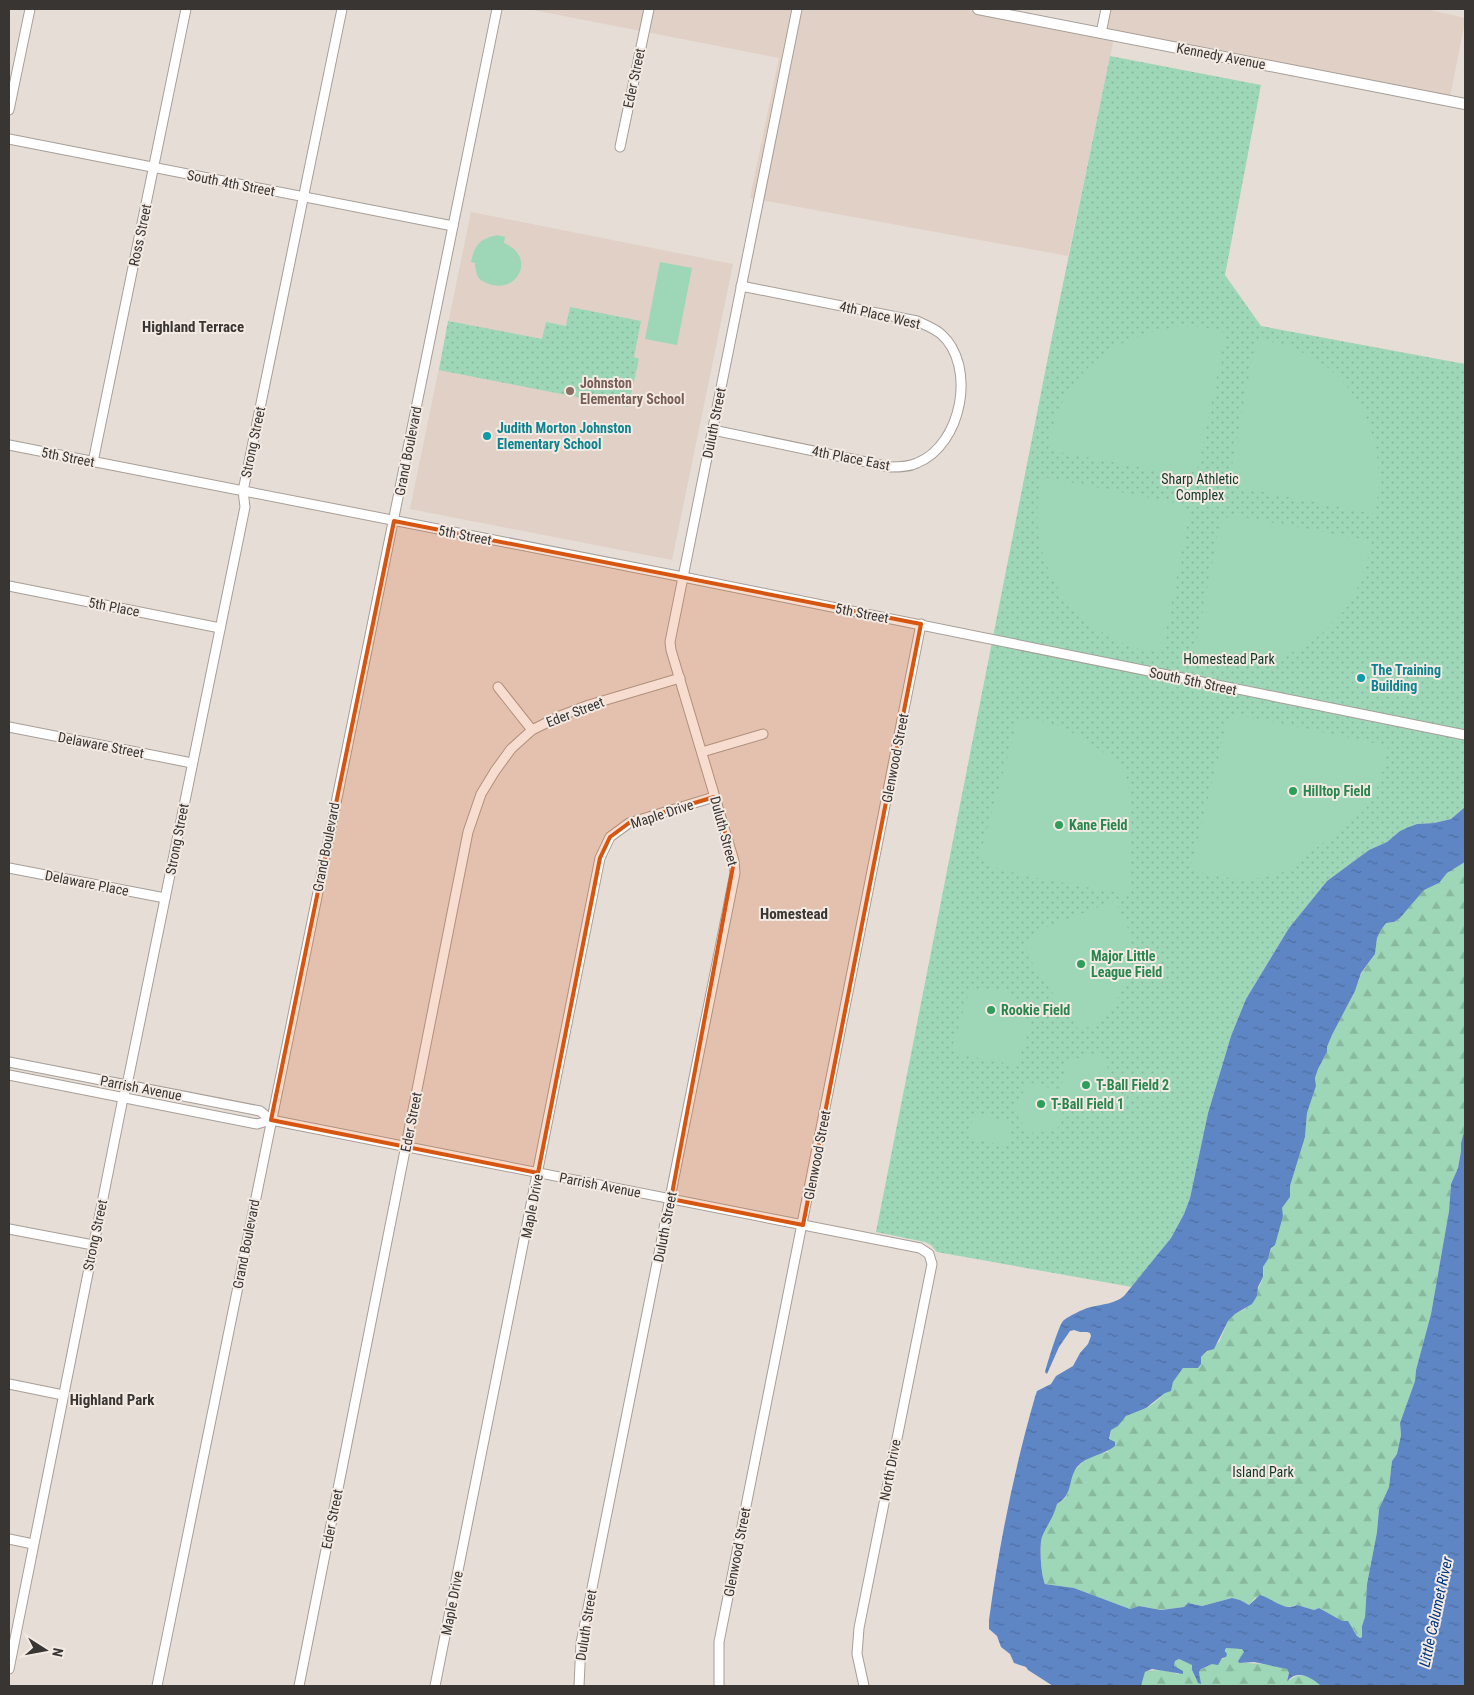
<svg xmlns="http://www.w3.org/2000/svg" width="1474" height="1695" viewBox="0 0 1474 1695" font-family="'Roboto Condensed',sans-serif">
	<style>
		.built { fill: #e0d0c5 }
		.forest { fill: url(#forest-firs) }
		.park { fill: url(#park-dots) }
		.pitch { fill: #9dd7b8 }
		.water { fill: url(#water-ripples) }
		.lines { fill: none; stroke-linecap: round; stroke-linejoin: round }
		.minor-casing { stroke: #a79e98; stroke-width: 11 }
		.tertiary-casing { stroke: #a79e98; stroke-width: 12 }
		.minor { stroke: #fff; stroke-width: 9 }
		.tertiary { stroke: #fff; stroke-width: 10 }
		.marked { fill: #d65510; fill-opacity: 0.2; stroke: #d65510; stroke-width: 4; stroke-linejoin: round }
		.education-dot { fill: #8d6e63; stroke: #f3eae3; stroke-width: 2 }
		.culture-dot { fill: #0f9aa8; stroke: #f3eae3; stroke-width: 2 }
		.leisure-dot { fill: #2e9e5b; stroke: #f3eae3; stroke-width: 2 }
		.labels { text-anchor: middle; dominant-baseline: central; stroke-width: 4; stroke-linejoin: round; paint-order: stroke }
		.street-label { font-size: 14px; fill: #393533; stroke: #f3eae3 }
		.education-label { font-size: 14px; font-weight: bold; fill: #785e54; stroke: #f3eae3; text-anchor: start }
		.culture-label { font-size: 14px; font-weight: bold; fill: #0d838f; stroke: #f3eae3; text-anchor: start }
		.park-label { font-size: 14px; fill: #113827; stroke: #f3eae3 }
		.leisure-label { font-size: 14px; font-weight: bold; fill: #27864d; stroke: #f3eae3; text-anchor: start }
		.neighbourhood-label { font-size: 15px; font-weight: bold; fill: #393533; stroke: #f3eae3 }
		.water-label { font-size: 15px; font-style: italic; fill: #013580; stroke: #f3eae3 }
	</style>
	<defs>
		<pattern id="forest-firs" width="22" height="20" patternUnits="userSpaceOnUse" patternTransform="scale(1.25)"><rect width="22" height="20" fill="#9dd7b8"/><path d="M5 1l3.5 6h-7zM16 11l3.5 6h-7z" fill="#88b99f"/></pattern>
		<pattern id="park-dots" width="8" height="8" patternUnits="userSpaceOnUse" patternTransform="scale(1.25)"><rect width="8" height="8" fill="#9dd7b8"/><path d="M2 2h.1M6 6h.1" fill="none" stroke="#88b99f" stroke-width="1.8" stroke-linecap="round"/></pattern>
		<pattern id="water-ripples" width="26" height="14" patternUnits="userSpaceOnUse" patternTransform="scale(1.25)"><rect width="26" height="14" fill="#5e86c5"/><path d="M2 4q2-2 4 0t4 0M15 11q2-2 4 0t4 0" fill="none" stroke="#4f6ea1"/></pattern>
	</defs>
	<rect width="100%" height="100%" fill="#e6ddd6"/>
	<g class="built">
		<polygon points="528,9 962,9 1114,38 1068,256 750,198 779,58"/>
		<polygon points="1109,9 1426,9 1465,18 1465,21 1450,97 1105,31"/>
		<polygon points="471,212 733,264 672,560 410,509"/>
	</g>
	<g class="forest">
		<path d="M1465 862V1128L1461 1143V1151L1458 1168 1451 1184 1449 1211 1431 1314 1416 1370 1415 1381 1400 1423 1401 1435 1397 1454 1392 1461 1389 1487 1379 1509 1377 1532 1367 1584 1365 1617 1362 1626V1637L1360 1638 1357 1636 1354 1630 1319 1608 1314 1610 1297 1605C1288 1610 1266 1601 1255 1598L1249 1605 1240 1600 1232 1598 1202 1606 1188 1603 1184 1607 1161 1610 1139 1606 1130 1609 1074 1588 1045 1584C1041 1575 1039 1545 1042 1537 1047 1525 1054 1517 1057 1504 1071 1496 1067 1491 1071 1478 1076 1463 1094 1454 1108 1452L1111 1430C1117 1426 1120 1422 1125 1417 1131 1412 1139 1411 1146 1408 1163 1400 1172 1382 1183 1368H1198L1201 1364V1357L1219 1342 1228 1321 1235 1314 1245 1309 1257 1296C1257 1288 1261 1284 1263 1277 1264 1273 1262 1269 1264 1265 1272 1248 1282 1227 1282 1208L1290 1197V1186L1305 1137 1307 1113 1316 1086 1315 1078 1318 1069 1327 1052V1047L1332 1035 1355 991 1361 974 1375 954 1377 938 1381 930 1386 923 1394 922 1400 918 1424 890 1439 883 1447 873Z"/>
		<path d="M1226 1647 1242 1649 1244 1652 1238 1661 1239 1663C1256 1663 1271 1664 1287 1669L1289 1673 1287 1680H1290C1300 1671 1313 1677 1321 1686H1141L1145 1672C1153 1669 1171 1670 1179 1675L1174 1666 1175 1661 1179 1659 1193 1665 1192 1670 1196 1680 1200 1678 1199 1672 1201 1669 1226 1657Z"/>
	</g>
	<g class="park">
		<polygon points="1110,56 1261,85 1225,275 1261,326 1465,364 1465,807 1451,819 1434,823 1417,824 1410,827 1400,831 1387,842 1369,850 1327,881 1289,928 1246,999 1231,1036 1208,1113 1190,1198 1184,1214 1171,1238 1132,1287 937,1252 931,1245 925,1242 876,1232 1050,347"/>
		<polygon points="570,307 641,321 634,357 639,359 628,407 439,370 448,321 542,339 546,322 566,326"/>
	</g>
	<g class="pitch">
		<path d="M497 235 505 237 504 243C536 256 519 294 489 284 484 282 479 280 477 275 476 271 475 267 475 263L471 262C475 244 480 239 497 235Z"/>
		<polygon points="660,262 692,268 677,345 645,339"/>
		<path d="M1176 327H1202L1226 333 1198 468 1187 476 1048 450C1051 438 1052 424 1057 413 1081 361 1122 335 1176 327Z"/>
		<path d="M1256 339C1267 341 1279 343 1289 347 1360 371 1390 444 1375 514L1237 487 1230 476Z"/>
		<path d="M1043 477 1181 504 1189 517 1162 652C1154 650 1144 650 1136 648 1072 628 1031 566 1038 500 1039 492 1041 484 1043 477Z"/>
		<path d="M1231 515 1372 541C1367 562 1362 583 1350 602 1328 637 1284 664 1242 665 1226 666 1210 663 1193 660L1220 523Z"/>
		<path d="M1235 714 1388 746 1381 779 1370 803 1360 814 1288 870C1256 884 1222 879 1190 870L1228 719Z"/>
		<polygon points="1019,717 1052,724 1080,736 1117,762 1126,776 1130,796 1131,887 1129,895 1027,876 987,866 980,854"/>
		<path d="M1114 901C1121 911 1126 921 1129 932 1136 961 1121 1010 1094 1025 1090 1027 1084 1028 1079 1030L1036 970 1026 950 1029 940 1047 927Z"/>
		<polygon points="970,989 1006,991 1030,1028 1016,1065 957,1054 953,1045"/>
		<polygon points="1100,1054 1114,1079 1100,1106 1066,1099 1057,1131 1028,1133 1014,1109 1029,1082 1060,1091 1068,1060"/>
		<polygon points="975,1112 1013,1124 1006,1147 968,1136"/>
	</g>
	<path class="water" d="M1465 807V862L1447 873 1439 883 1424 890 1400 918 1394 922 1386 923 1381 930 1377 938 1375 954 1361 973 1355 991 1332 1035 1327 1047V1052L1318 1069 1315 1078 1316 1086 1307 1113 1305 1137 1290 1186V1197L1282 1208 1283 1216 1275 1245 1271 1248 1268 1259 1263 1267V1277L1258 1287 1257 1296 1252 1304 1235 1314 1228 1321 1214 1349 1207 1351 1201 1357V1364L1198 1368H1183L1173 1382 1171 1391 1165 1393 1146 1408 1126 1416 1118 1426 1111 1430 1109 1439 1115 1442V1446C1104 1455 1086 1456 1077 1467 1067 1481 1074 1494 1057 1504 1054 1517 1047 1525 1042 1537 1039 1545 1041 1576 1045 1584L1074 1588 1130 1609 1139 1606 1161 1610 1184 1607 1188 1603 1202 1606 1232 1598 1240 1600 1249 1605 1260 1595C1272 1598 1284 1612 1297 1605L1314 1610 1319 1608 1342 1621H1348L1357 1636 1360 1638 1362 1637V1626L1365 1617 1367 1584 1377 1532 1379 1509 1389 1487 1392 1461 1397 1454 1401 1435 1400 1423 1415 1381 1416 1370 1431 1314 1449 1211 1451 1184 1458 1168 1461 1151V1143L1465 1128V1686H1321C1315 1680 1303 1672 1294 1676 1291 1677 1289 1680 1287 1681L1289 1673 1287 1669 1254 1662 1239 1663 1238 1661 1244 1652 1242 1649 1226 1648 1225 1651 1227 1654 1226 1657 1222 1658 1218 1665 1212 1664 1201 1669 1199 1672 1201 1684 1198 1683 1192 1670V1665L1179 1659 1175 1661 1174 1666 1183 1671V1674L1152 1669 1145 1672 1141 1686H1053L1028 1670 1026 1667 1014 1663 1010 1654 1001 1647 997 1636 989 1629V1620C999 1545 1014 1470 1035 1397L1037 1391 1051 1384 1056 1376 1073 1366 1080 1353 1088 1344 1091 1336 1090 1333 1087 1332H1080L1074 1330 1070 1331 1059 1347 1047 1374 1045 1372C1047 1364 1059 1325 1063 1321 1067 1317 1085 1308 1091 1307 1103 1304 1114 1304 1124 1296L1171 1238 1184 1214 1190 1198 1208 1113 1231 1036 1246 999 1289 928 1327 881 1369 850 1387 842 1400 831 1409 827 1417 824 1434 823 1451 819Z"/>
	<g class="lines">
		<defs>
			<g id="minor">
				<polyline points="1101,33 1106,9"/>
				<polyline points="9,110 30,9"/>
				<polyline points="9,139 453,226"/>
				<polyline points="620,147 649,9"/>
				<path d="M713 430 890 467C899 467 909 467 917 463 962 445 977 366 941 334 934 328 925 325 917 321L741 286"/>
				<polyline points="9,445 683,577 1465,735"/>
				<polyline points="93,462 186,9"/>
				<polyline points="9,586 220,628"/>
				<polyline points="498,687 532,730"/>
				<polyline points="9,727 192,763"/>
				<polyline points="702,752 763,734"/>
				<polyline points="9,868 165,898"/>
				<polyline points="9,1062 260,1111 271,1120"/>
				<polyline points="9,1075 257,1124 271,1120 920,1248 929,1254 932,1264 859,1628 857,1654 864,1686"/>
				<polyline points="9,1229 93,1245"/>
				<polyline points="9,1384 63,1395"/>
				<polyline points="9,1539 33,1544"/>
				<polyline points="9,1669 123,1098 127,1085 245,507 243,491 342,9"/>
				<polyline points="157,1686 497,9"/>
				<polyline points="299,1686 468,832 481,794 495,771 511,749 532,730 560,716 589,705 680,678"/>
				<polyline points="435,1686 600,858 610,837 629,823 714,797"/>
				<polyline points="579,1686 581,1643 735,873 734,861 671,650 670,642 797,9"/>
				<polyline points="719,1686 719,1642 921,624"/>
			</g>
			<polyline id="tertiary" points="978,9 1465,104"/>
		</defs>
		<use href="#minor" class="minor-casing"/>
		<use href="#tertiary" class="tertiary-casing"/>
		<use href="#minor" class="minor"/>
		<use href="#tertiary" class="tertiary"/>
	</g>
	<path class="marked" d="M394 521 921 624 803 1225 671 1199 734 861 714 797 629 823 610 837 600 858 538 1173 271 1120Z"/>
	<circle class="education-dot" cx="570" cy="391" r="5"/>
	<g class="culture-dot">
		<circle cx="487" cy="436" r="5"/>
		<circle cx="1361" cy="678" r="5"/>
	</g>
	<g class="leisure-dot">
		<circle cx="1293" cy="791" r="5"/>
		<circle cx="1059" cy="825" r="5"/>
		<circle cx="1081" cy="964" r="5"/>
		<circle cx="991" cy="1010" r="5"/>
		<circle cx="1086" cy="1085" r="5"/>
		<circle cx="1041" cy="1104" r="5"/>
	</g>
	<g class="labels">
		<g class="street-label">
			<text transform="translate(1221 56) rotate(11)">Kennedy Avenue</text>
			<text transform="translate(634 78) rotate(-78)">Eder Street</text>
			<text transform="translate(231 183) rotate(11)">South 4th Street</text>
			<text transform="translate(140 235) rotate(-78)">Ross Street</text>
			<text transform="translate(880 315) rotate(13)">4th Place West</text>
			<text transform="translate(714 423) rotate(-79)">Duluth Street</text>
			<text transform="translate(253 442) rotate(-78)">Strong Street</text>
			<text transform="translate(408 451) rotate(-79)">Grand Boulevard</text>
			<text transform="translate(68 457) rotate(11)">5th Street</text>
			<text transform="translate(851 458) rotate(11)">4th Place East</text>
			<text transform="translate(465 535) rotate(11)">5th Street</text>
			<text transform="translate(114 607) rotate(11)">5th Place</text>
			<text transform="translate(862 613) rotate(11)">5th Street</text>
			<text transform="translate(1193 681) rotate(12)">South 5th Street</text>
			<text transform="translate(575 712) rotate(-21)">Eder Street</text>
			<text transform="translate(101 745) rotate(11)">Delaware Street</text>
			<text transform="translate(895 758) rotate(-79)">Glenwood Street</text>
			<text transform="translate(662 814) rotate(-18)">Maple Drive</text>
			<text transform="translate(724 831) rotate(75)">Duluth Street</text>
			<text transform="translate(177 839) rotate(-79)">Strong Street</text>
			<text transform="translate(326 847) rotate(-79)">Grand Boulevard</text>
			<text transform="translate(87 883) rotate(11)">Delaware Place</text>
			<text transform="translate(141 1088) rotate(11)">Parrish Avenue</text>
			<text transform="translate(411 1122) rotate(-79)">Eder Street</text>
			<text transform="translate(817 1155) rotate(-79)">Glenwood Street</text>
			<text transform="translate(600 1185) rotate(11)">Parrish Avenue</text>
			<text transform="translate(532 1206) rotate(-79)">Maple Drive</text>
			<text transform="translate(665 1227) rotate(-79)">Duluth Street</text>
			<text transform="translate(95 1235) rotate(-78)">Strong Street</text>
			<text transform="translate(246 1244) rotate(-79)">Grand Boulevard</text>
			<text transform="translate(890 1470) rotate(-79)">North Drive</text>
			<text transform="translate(332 1519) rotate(-79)">Eder Street</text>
			<text transform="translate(737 1552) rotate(-79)">Glenwood Street</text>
			<text transform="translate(452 1603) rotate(-79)">Maple Drive</text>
			<text transform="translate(586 1625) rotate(-81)">Duluth Street</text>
		</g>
		<g class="education-label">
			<text x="580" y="383">Johnston<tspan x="580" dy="16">Elementary School</tspan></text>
		</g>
		<g class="culture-label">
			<text x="497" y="428">Judith Morton Johnston<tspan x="497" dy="16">Elementary School</tspan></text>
			<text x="1371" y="670">The Training<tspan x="1371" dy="16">Building</tspan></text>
		</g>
		<g class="park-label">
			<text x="1200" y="479">Sharp Athletic<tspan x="1200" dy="16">Complex</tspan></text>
			<text x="1229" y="659">Homestead Park</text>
			<text x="1263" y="1472">Island Park</text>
		</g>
		<g class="leisure-label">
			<text x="1303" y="791">Hilltop Field</text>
			<text x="1069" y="825">Kane Field</text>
			<text x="1091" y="956">Major Little<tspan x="1091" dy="16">League Field</tspan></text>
			<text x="1001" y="1010">Rookie Field</text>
			<text x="1096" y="1085">T-Ball Field 2</text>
			<text x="1051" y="1104">T-Ball Field 1</text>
		</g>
		<g class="neighbourhood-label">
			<text x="193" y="327">Highland Terrace</text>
			<text x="794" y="914">Homestead</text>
			<text x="112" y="1400">Highland Park</text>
		</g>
		<g class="water-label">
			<text transform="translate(1436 1612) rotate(-78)">Little Calumet River</text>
		</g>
	</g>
	<rect width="1474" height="1695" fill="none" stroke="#393533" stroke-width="20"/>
	<g transform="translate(45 1650) rotate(101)" stroke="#f3eae3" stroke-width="4" paint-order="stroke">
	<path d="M0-4L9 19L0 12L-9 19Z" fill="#393533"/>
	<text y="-8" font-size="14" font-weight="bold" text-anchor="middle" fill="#393533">N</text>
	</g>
</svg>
